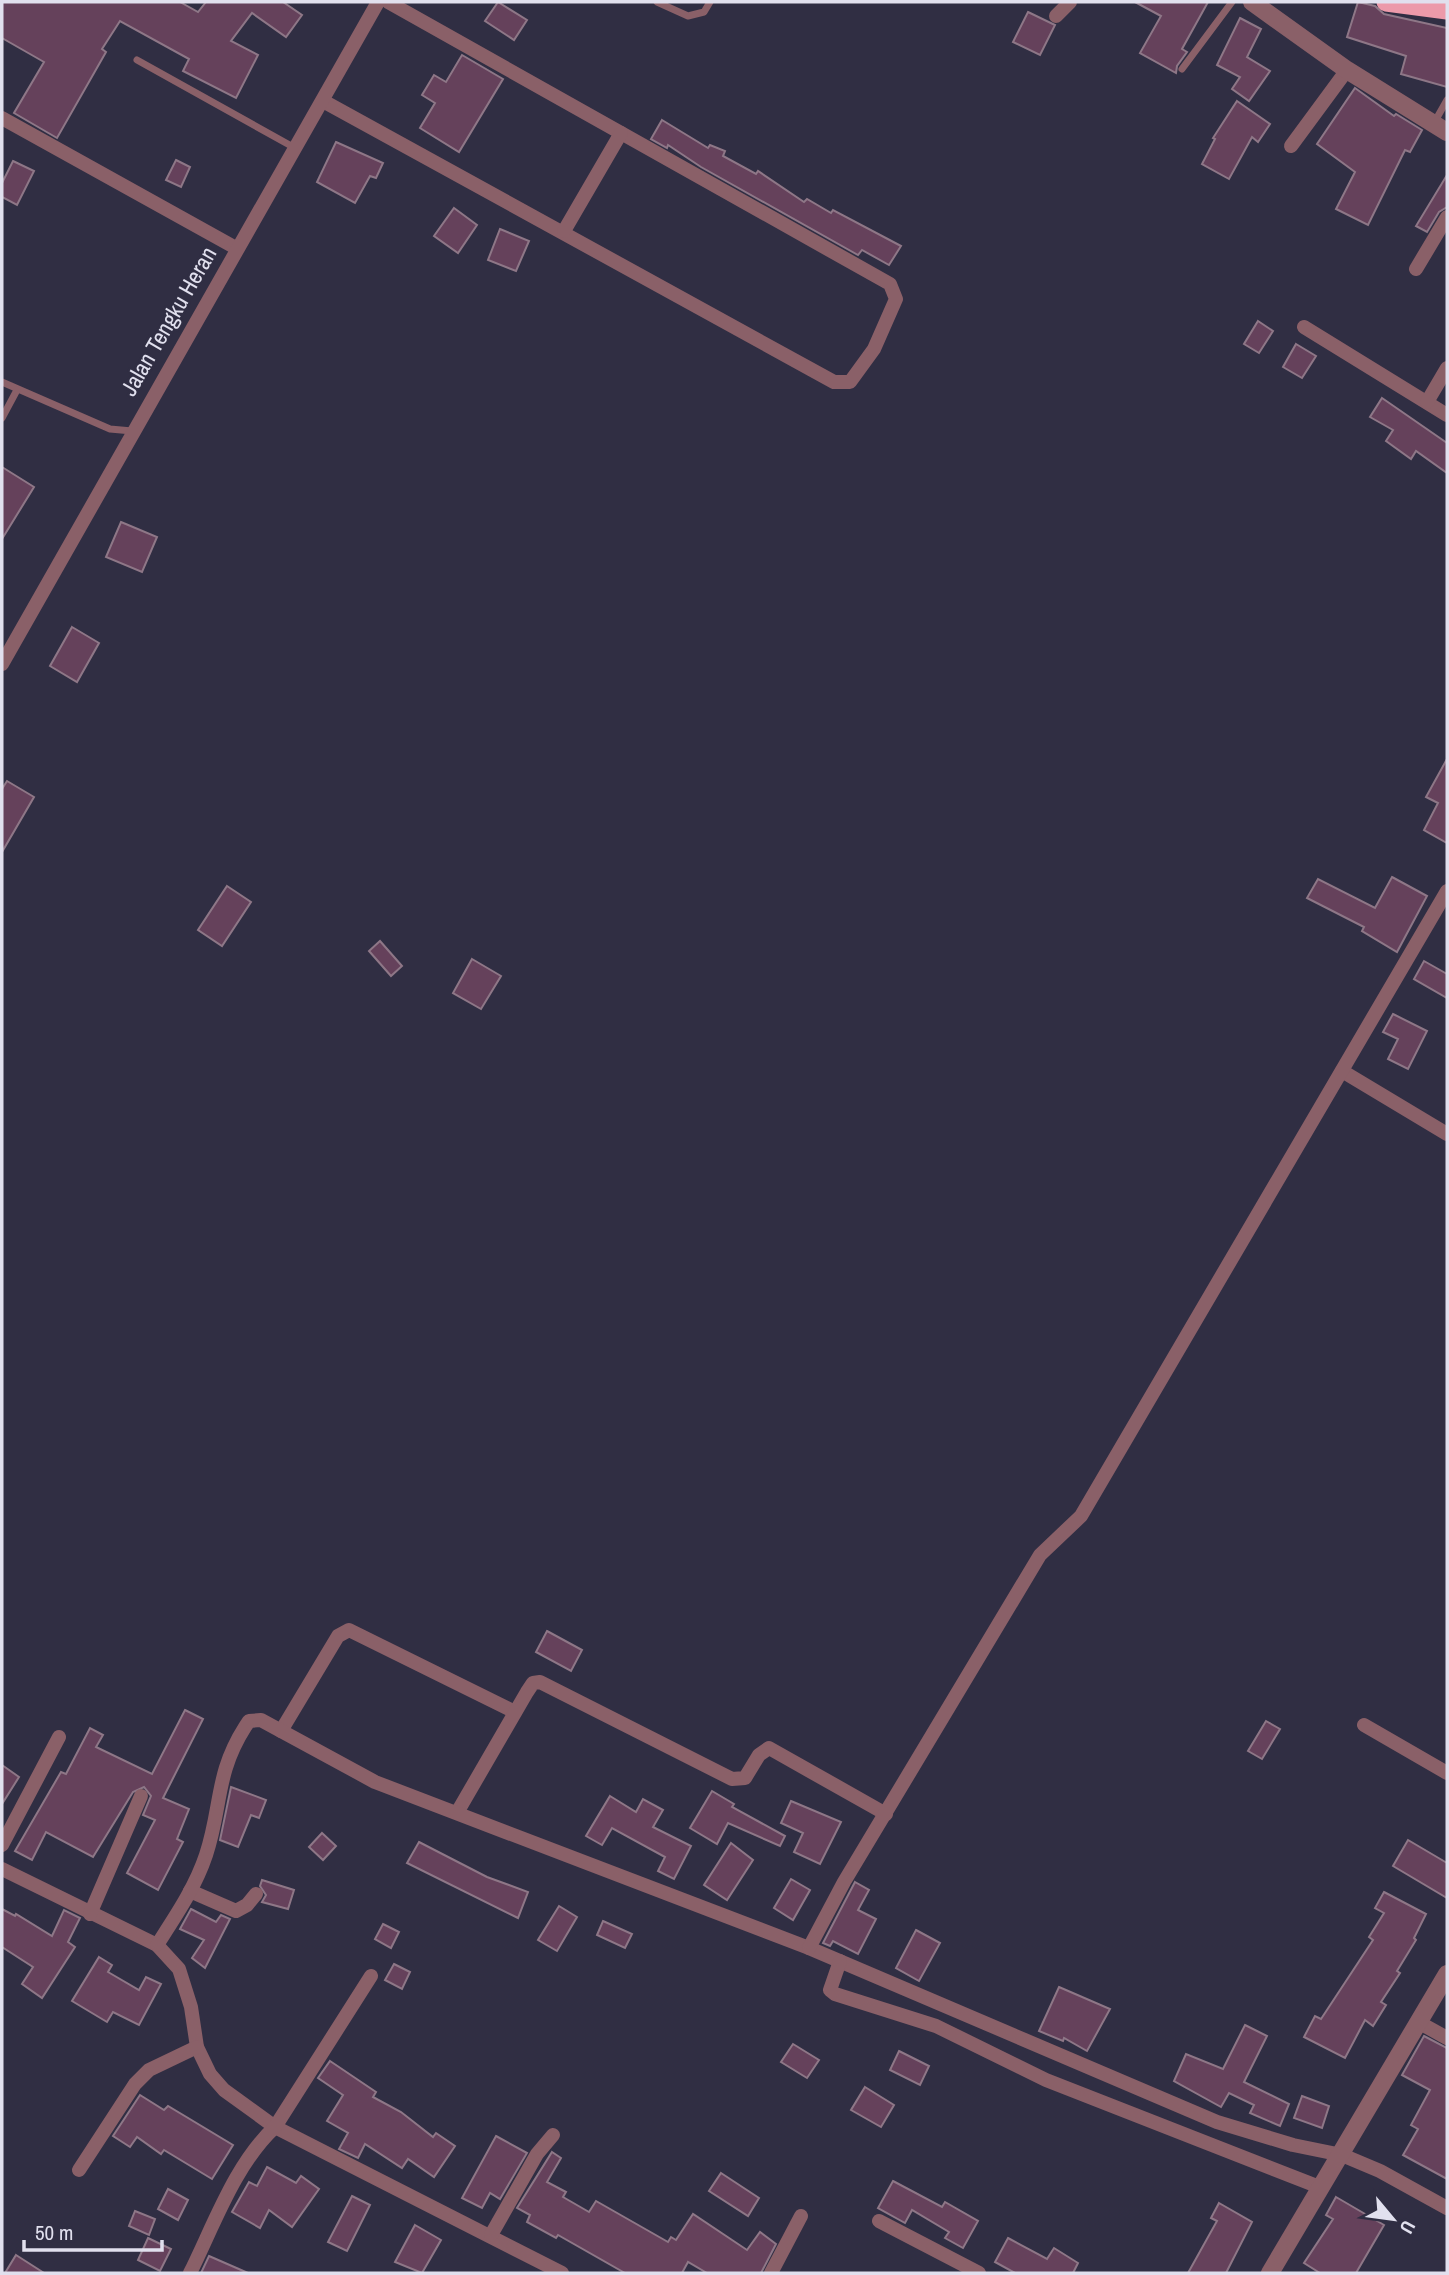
<svg xmlns="http://www.w3.org/2000/svg" width="1449" height="2275" viewBox="0 0 1449 2275" font-family="'Archivo Narrow',sans-serif">
	<style>
		.building { fill: #65415b; stroke: #8e7787; stroke-width: 2 }
		.lines { fill: none; stroke-linecap: round; stroke-linejoin: round }
		.service { stroke: #8a6068; stroke-width: 7 }
		.minor { stroke: #8a6068; stroke-width: 14 }
		.tertiary { stroke: #8a6068; stroke-width: 18 }
		.trunk { stroke: #ec9aaa; stroke-width: 19 }
		.labels { text-anchor: middle; dominant-baseline: central; stroke-width: 5; stroke-linejoin: round; paint-order: stroke }
		.street-label { font-size: 23px; fill: #e1e0ee; stroke: #302e43 }
	</style>
	<rect width="100%" height="100%" fill="#302e43"/>
	<g class="building">
		<polygon points="2,2 180,2 198,12 206,2 283,2 302,15 286,37 252,13 231,41 258,55 236,98 183,71 189,59 120,21 102,49 106,52 57,138 14,113 44,62 2,38"/>
		<polygon points="498,2 527,20 514,40 485,21"/>
		<polygon points="1135,2 1208,2 1182,49 1187,52 1177,66 1176,73 1140,53 1161,16"/>
		<polygon points="1358,2 1375,6 1384,14 1447,28 1447,87 1401,74 1406,56 1347,37"/>
		<polygon points="1028,12 1055,25 1040,55 1013,42"/>
		<polygon points="1240,18 1261,29 1247,57 1270,71 1249,101 1232,89 1240,77 1217,65"/>
		<polygon points="462,55 503,79 459,152 420,128 435,103 422,95 434,75 446,82"/>
		<polygon points="1355,88 1394,116 1396,114 1422,130 1410,152 1405,150 1368,225 1336,209 1355,172 1317,144"/>
		<polygon points="1237,101 1270,124 1258,142 1252,137 1229,179 1202,164 1215,139 1213,138"/>
		<polygon points="662,120 708,148 710,145 725,151 723,156 756,174 758,171 804,202 807,199 831,213 833,210 901,246 889,265 862,250 858,255 701,167 668,145 667,148 651,139"/>
		<polygon points="336,142 383,163 376,178 370,176 355,203 317,182"/>
		<polygon points="176,160 190,167 181,187 166,180"/>
		<polygon points="13,161 34,171 17,205 2,197 2,183"/>
		<polygon points="1447,175 1447,207 1439,212 1427,232 1416,226"/>
		<polygon points="454,208 477,225 458,253 434,236"/>
		<polygon points="500,229 529,241 516,271 488,260"/>
		<polygon points="1258,321 1273,331 1259,353 1244,344"/>
		<polygon points="1296,344 1316,356 1302,378 1283,367"/>
		<polygon points="1382,398 1447,443 1447,473 1416,451 1411,459 1386,441 1393,430 1370,417"/>
		<polygon points="2,467 34,487 2,539"/>
		<polygon points="121,522 157,537 142,572 106,557"/>
		<polygon points="72,627 99,643 77,682 50,666"/>
		<polygon points="1447,759 1447,843 1424,830 1438,803 1426,797"/>
		<polygon points="7,781 34,797 2,852 2,789"/>
		<polygon points="1392,877 1427,896 1397,952 1362,931 1364,927 1307,898 1318,879 1375,908"/>
		<polygon points="227,886 251,902 222,946 198,930"/>
		<polygon points="380,941 402,966 391,976 369,951"/>
		<polygon points="472,959 501,976 481,1009 453,993"/>
		<polygon points="1424,961 1447,974 1447,998 1414,979"/>
		<polygon points="1393,1014 1427,1031 1408,1069 1388,1059 1398,1039 1383,1032"/>
		<polygon points="547,1631 582,1650 571,1671 536,1652"/>
		<polygon points="185,1710 203,1719 163,1798 189,1809 177,1839 183,1842 158,1890 127,1873 155,1820 143,1815 151,1796 144,1787 133,1792 93,1857 46,1832 32,1860 15,1851 61,1772 66,1774 90,1728 103,1735 96,1747 152,1774"/>
		<polygon points="1266,1721 1280,1729 1262,1759 1248,1751"/>
		<polygon points="2,1765 19,1777 2,1804"/>
		<polygon points="231,1787 266,1800 259,1818 251,1815 238,1847 220,1840"/>
		<polygon points="712,1791 734,1804 732,1807 785,1836 780,1846 728,1823 717,1844 690,1828"/>
		<polygon points="610,1796 636,1812 643,1799 663,1810 653,1827 691,1846 674,1879 658,1871 665,1857 612,1828 602,1845 586,1836"/>
		<polygon points="791,1801 841,1822 820,1864 794,1852 803,1833 781,1823"/>
		<polygon points="322,1833 336,1846 323,1860 309,1847"/>
		<polygon points="1408,1840 1447,1863 1447,1898 1393,1866"/>
		<polygon points="419,1842 487,1877 528,1892 518,1918 407,1863"/>
		<polygon points="731,1843 753,1860 727,1900 704,1885"/>
		<polygon points="791,1879 810,1890 793,1920 774,1908"/>
		<polygon points="262,1880 294,1890 288,1909 262,1902 266,1895 260,1886"/>
		<polygon points="855,1882 869,1890 858,1910 876,1919 858,1954 833,1941 830,1946 823,1943"/>
		<polygon points="1384,1892 1426,1914 1414,1938 1416,1940 1397,1971 1400,1973 1381,2002 1386,2005 1373,2026 1365,2020 1345,2058 1304,2037 1315,2016 1321,2019 1373,1940 1369,1937 1384,1913 1375,1908"/>
		<polygon points="559,1906 577,1917 557,1951 538,1940"/>
		<polygon points="2,1909 15,1916 16,1914 52,1936 64,1910 80,1918 68,1942 75,1947 42,1998 22,1984 33,1967 2,1947"/>
		<polygon points="191,1909 216,1922 221,1915 230,1919 205,1968 192,1958 204,1940 180,1929"/>
		<polygon points="603,1921 632,1934 625,1948 597,1935"/>
		<polygon points="383,1924 399,1932 391,1948 375,1939"/>
		<polygon points="916,1930 940,1943 919,1981 896,1968"/>
		<polygon points="99,1957 112,1965 108,1972 139,1990 146,1977 161,1984 139,2025 113,2012 107,2022 72,2001"/>
		<polygon points="394,1964 410,1972 402,1989 385,1980"/>
		<polygon points="1059,1987 1110,2009 1087,2051 1064,2038 1063,2041 1039,2031"/>
		<polygon points="1245,2025 1267,2036 1244,2082 1289,2104 1280,2126 1250,2113 1254,2105 1229,2093 1221,2107 1174,2081 1186,2054 1223,2069"/>
		<polygon points="1424,2036 1447,2048 1447,2179 1403,2155 1418,2129 1411,2125 1430,2090 1402,2075"/>
		<polygon points="793,2044 819,2060 807,2078 781,2062"/>
		<polygon points="899,2051 929,2066 920,2085 890,2070"/>
		<polygon points="330,2061 376,2092 373,2097 401,2112 433,2137 436,2133 455,2146 434,2177 408,2159 402,2168 365,2144 358,2158 339,2149 348,2133 327,2121 343,2095 318,2078"/>
		<polygon points="865,2087 894,2105 881,2127 851,2110"/>
		<polygon points="140,2095 164,2110 168,2106 233,2145 212,2179 164,2150 161,2154 137,2137 130,2147 113,2136"/>
		<polygon points="1302,2096 1329,2106 1322,2128 1294,2118"/>
		<polygon points="496,2136 527,2153 500,2199 490,2193 482,2208 462,2198"/>
		<polygon points="552,2152 561,2158 547,2182 566,2192 563,2197 589,2212 596,2201 668,2242 671,2237 676,2240 693,2214 747,2250 760,2232 776,2244 761,2273 707,2273 688,2262 682,2273 625,2273 558,2235 556,2238 527,2222 530,2215 517,2208"/>
		<polygon points="267,2167 296,2183 301,2176 319,2189 292,2227 269,2210 260,2228 232,2212 249,2182 257,2186"/>
		<polygon points="721,2173 759,2198 748,2216 709,2191"/>
		<polygon points="893,2181 942,2207 945,2202 978,2221 963,2248 945,2238 949,2232 912,2210 905,2223 878,2208"/>
		<polygon points="168,2189 188,2200 178,2220 158,2209"/>
		<polygon points="352,2196 370,2205 347,2251 328,2242"/>
		<polygon points="1336,2197 1384,2225 1356,2273 1320,2273 1304,2263 1333,2219 1326,2215"/>
		<polygon points="1219,2203 1252,2222 1226,2273 1188,2273 1217,2221 1211,2218"/>
		<polygon points="135,2211 155,2219 149,2235 129,2226"/>
		<polygon points="415,2225 441,2240 422,2273 395,2262"/>
		<polygon points="148,2238 171,2249 160,2271 138,2260"/>
		<polygon points="1008,2238 1047,2259 1054,2248 1078,2263 1073,2273 1015,2273 995,2262"/>
		<polygon points="16,2255 44,2273 5,2273"/>
		<polygon points="209,2256 248,2273 201,2273"/>
	</g>
	<g class="lines">
		<g class="service">
			<polyline points="657,2 688,16 704,12 710,2"/>
			<polyline points="137,60 295,148"/>
			<polyline points="1182,69 1232,2"/>
			<polyline points="1434,123 1447,100"/>
			<polyline points="2,382 110,429 132,431"/>
			<polyline points="2,418 17,390"/>
		</g>
		<g class="minor">
			<polyline points="1056,16 1070,2"/>
			<polyline points="323,101 834,382 850,382 874,349 896,299 890,284 388,2"/>
			<polyline points="2,118 236,248"/>
			<polyline points="1291,146 1347,70"/>
			<polyline points="564,231 621,133"/>
			<polyline points="1416,269 1447,217"/>
			<polyline points="1304,327 1447,415"/>
			<polyline points="1427,402 1447,368"/>
			<polyline points="2,664 378,2"/>
			<polyline points="1342,1071 1447,1134"/>
			<polyline points="1364,1725 1447,1773"/>
			<polyline points="281,1731 338,1636 349,1630 515,1712"/>
			<polyline points="458,1811 527,1692 533,1683 540,1682 732,1779 745,1778 759,1755 769,1748 886,1814"/>
			<polyline points="2,1845 59,1737"/>
			<polyline points="2,1869 157,1945 179,1969 191,2007 197,2047 210,2074 224,2090 275,2127 562,2273"/>
			<polyline points="190,1891 236,1911 247,1905 256,1894"/>
			<polyline points="90,1914 141,1796"/>
			<path d="M157 1945C175 1917 195 1888 206 1855 222 1807 215 1774 245 1727L249 1721 261 1720 375 1782 809 1948 1217 2122 1293 2145 1342 2155 1380 2171 1447 2208"/>
			<polyline points="809,1948 844,1882 1040,1555 1081,1516 1447,891"/>
			<polyline points="840,1961 830,1990 835,1994 936,2026 1046,2080 1322,2188"/>
			<polyline points="1418,2022 1447,2038"/>
			<polyline points="79,2170 135,2084 149,2070 197,2047"/>
			<polyline points="879,2221 979,2273"/>
			<polyline points="491,2235 537,2154 553,2135"/>
			<path d="M190 2273C214 2225 235 2164 275 2127L371 1976"/>
			<polyline points="771,2273 801,2216"/>
		</g>
		<g class="tertiary">
			<polyline points="1252,2 1347,70 1447,132"/>
			<polyline points="1270,2273 1447,1974"/>
		</g>
		<polyline class="trunk" points="1386,2 1447,10"/>
	</g>
	<g class="labels">
		<g class="street-label">
			<text transform="translate(168 321) rotate(-60)">Jalan Tengku Heran</text>
		</g>
	</g>
	<rect width="1449" height="2275" fill="none" stroke="#e1e0ee" stroke-width="7"/>
	<g transform="translate(1393 2219) rotate(119)" stroke="#302e43" stroke-width="5" paint-order="stroke">
	<path d="M0-5L12 26L0 18L-12 26Z" fill="#e1e0ee"/>
	<text y="-10" font-size="19" font-weight="bold" text-anchor="middle" fill="#e1e0ee">U</text>
	</g>
	<path d="M24 2240v10h138v-10" fill="none" stroke="#e1e0ee" stroke-width="3.5"/>
	<text x="35" y="2240" font-size="21" fill="#e1e0ee" stroke="#302e43" stroke-width="5" paint-order="stroke">50 m</text>
</svg>
